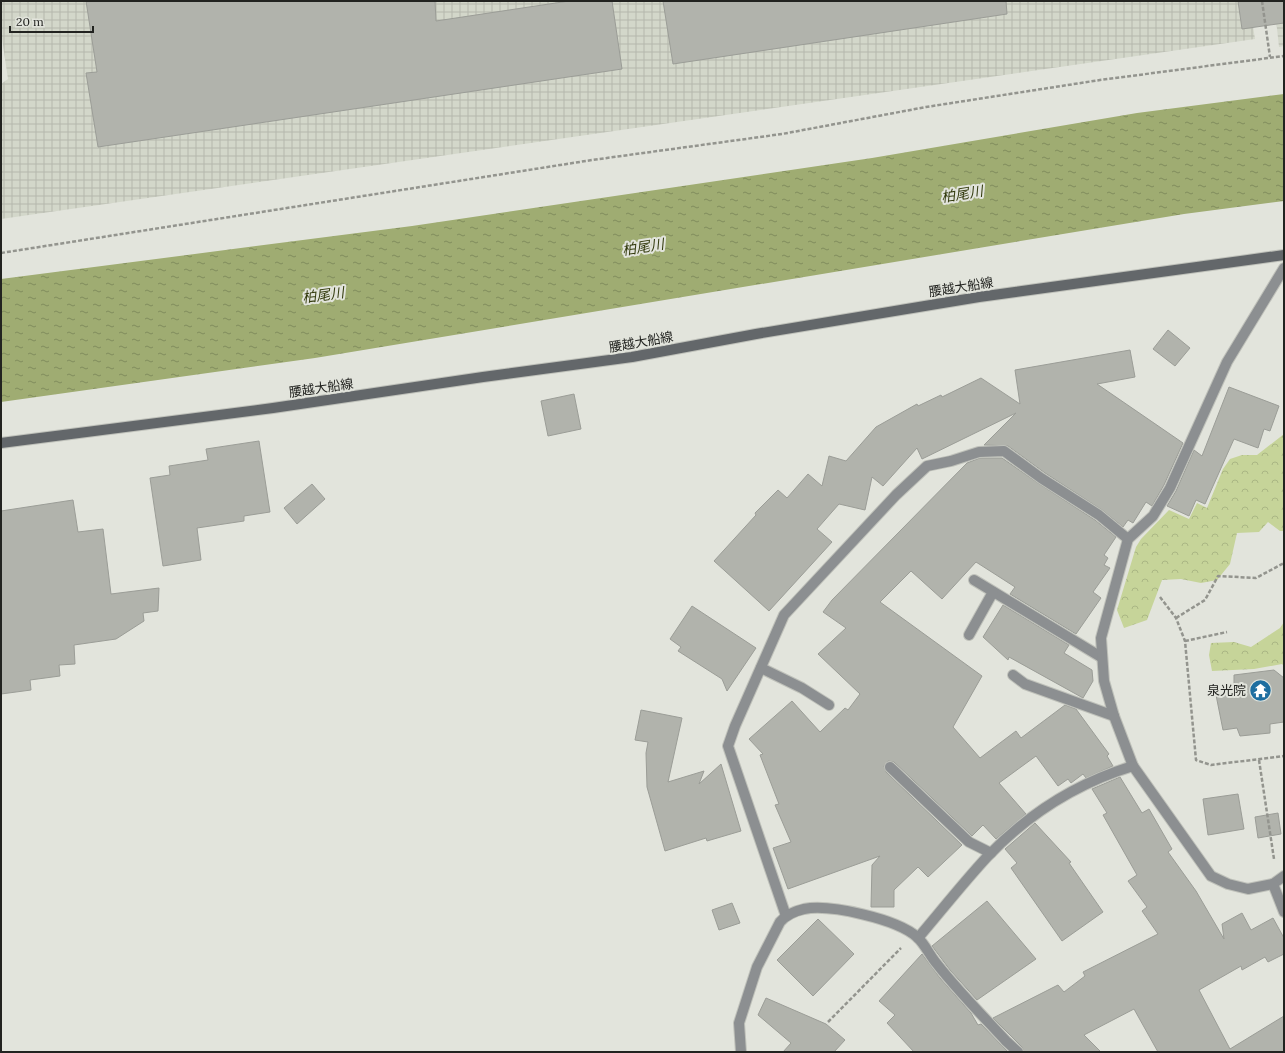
<svg xmlns="http://www.w3.org/2000/svg" width="1285" height="1053" viewBox="0 0 1285 1053" font-family="Lora,'Noto Sans JP',serif">
	<style>
		.industrial { fill: url(#industrial-grid) }
		.forest { fill: url(#forest-crowns) }
		.water { fill: url(#water-ripples) }
		.building { fill: #b1b3ac; stroke: #9b9d97 }
		.lines { fill: none; stroke-linecap: round; stroke-linejoin: round }
		.service-casing { stroke: #bfc1ba; stroke-width: 12 }
		.minor-casing { stroke: #bfc1ba; stroke-width: 12 }
		.secondary-casing { stroke: #bfc1ba; stroke-width: 12 }
		.path { stroke: #93948e; stroke-width: 2.5; stroke-dasharray: 4 2; stroke-linecap: butt }
		.service { stroke: #8c8f91; stroke-width: 10 }
		.minor { stroke: #8c8f91; stroke-width: 10 }
		.secondary { stroke: #63676a; stroke-width: 10 }
		.labels { text-anchor: middle; dominant-baseline: central; stroke-width: 4; stroke-linejoin: round; paint-order: stroke }
		.street-label { font-size: 13px; fill: #222320; stroke: #e2e4dc }
		.poi-label { font-size: 13px; fill: #222320; stroke: #e2e4dc; text-anchor: end }
		.water-label { font-size: 14px; font-style: italic; fill: #343c0f; stroke: #e2e4dc }
	</style>
	<defs>
		<pattern id="industrial-grid" width="8" height="8" patternUnits="userSpaceOnUse"><rect width="8" height="8" fill="#d3d7ca"/><path d="M0 4h8M4 0v8" fill="none" stroke="#b5b8ad"/></pattern>
		<pattern id="forest-crowns" width="20" height="18" patternUnits="userSpaceOnUse"><rect width="20" height="18" fill="#c6d499"/><path d="M2 6a3 3 0 1 1 6 0M12 15a3 3 0 1 1 6 0" fill="none" stroke="#aab684"/></pattern>
		<pattern id="water-ripples" width="26" height="14" patternUnits="userSpaceOnUse"><rect width="26" height="14" fill="#9fac72"/><path d="M2 4q2-2 4 0t4 0M15 11q2-2 4 0t4 0" fill="none" stroke="#818c5d"/></pattern>
	</defs>
	<rect width="100%" height="100%" fill="#e2e4dc"/>
	<g class="industrial">
		<polygon points="1,1 1249,1 1255,39 1,219 1,84 8,79 1,32"/>
		<polygon points="1274,1 1284,1 1284,46 1279,47"/>
	</g>
	<g class="forest">
		<polygon points="1284,434 1284,531 1280,531 1268,522 1259,532 1237,533 1230,564 1217,580 1201,583 1181,579 1162,580 1147,620 1124,628 1117,610 1136,547 1141,539 1169,510 1189,519 1197,503 1207,508 1223,469 1230,459 1242,455 1257,455"/>
		<polygon points="1284,622 1284,666 1282,664 1254,669 1212,671 1209,655 1211,643 1234,642 1251,647 1280,628"/>
	</g>
	<polygon class="water" points="1284,94 1284,201 1184,214 315,358 1,402 1,279 412,226 872,158 1137,113"/>
	<g class="building">
		<polygon points="86,1 435,1 436,21 569,1 612,1 622,69 98,147 86,73 97,72"/>
		<polygon points="663,1 1006,1 1007,14 673,64"/>
		<polygon points="1238,1 1284,1 1284,23 1242,29"/>
		<polygon points="1168,330 1190,348 1175,366 1153,349"/>
		<polygon points="1130,350 1135,377 1097,384 1183,443 1164,485 1152,506 1146,502 1133,523 1128,520 1123,527 1102,510 1045,473 1008,446 984,445 1016,413 922,459 917,448 883,486 872,477 865,510 839,504 817,529 832,542 769,611 714,561 756,515 755,513 778,490 787,498 808,474 822,486 829,456 846,461 876,427 917,404 918,406 941,395 942,397 981,378 1020,404 1015,370"/>
		<polygon points="1229,387 1279,406 1270,431 1264,429 1258,448 1234,439 1205,504 1196,500 1189,516 1167,506 1176,491 1194,450 1202,456"/>
		<polygon points="574,394 581,429 548,436 541,401"/>
		<polygon points="259,441 270,512 244,516 244,521 197,528 201,560 163,566 150,478 170,475 169,466 208,460 206,449"/>
		<polygon points="980,458 1002,458 1038,483 1095,520 1116,537 1104,555 1108,558 1104,565 1110,568 1093,592 1101,598 1076,634 1010,594 1015,587 976,562 942,599 911,571 880,602 982,676 953,727 980,758 1016,731 1021,738 1065,705 1076,709 1109,754 1107,756 1113,766 1086,778 1083,774 1071,783 1068,779 1058,786 1036,756 999,783 1026,814 996,839 983,825 972,836 894,762 888,761 884,766 886,772 962,845 928,877 918,867 894,890 894,907 871,907 872,865 880,856 788,889 773,848 791,842 775,805 779,804 760,755 763,754 749,739 792,701 820,732 845,708 848,710 860,694 818,654 846,628 823,612 832,600 967,463"/>
		<polygon points="312,484 325,499 297,524 284,508"/>
		<polygon points="73,500 78,532 103,529 111,594 159,588 158,611 143,613 144,621 116,639 74,645 75,664 59,665 60,676 30,680 31,690 1,694 1,511"/>
		<polygon points="1003,605 1069,645 1064,653 1092,670 1093,681 1083,698 1009,657 1008,660 983,637"/>
		<polygon points="692,606 756,648 727,691 722,679 678,651 681,647 670,639"/>
		<polygon points="1274,670 1284,678 1284,722 1270,724 1270,733 1240,736 1237,728 1223,730 1216,695 1234,692 1234,675"/>
		<polygon points="641,710 682,718 668,782 704,771 699,784 721,764 741,831 707,841 706,838 665,851 647,787 646,753 648,742 635,740"/>
		<polygon points="1120,777 1142,813 1149,809 1172,849 1168,852 1196,891 1224,939 1222,924 1242,913 1251,930 1273,918 1284,938 1284,954 1268,962 1265,957 1242,970 1241,966 1199,990 1230,1049 1284,1016 1284,1052 1158,1052 1134,1009 1084,1035 1101,1052 1024,1052 1022,1047 993,1018 1058,985 1064,992 1085,976 1083,972 1158,934 1142,911 1147,907 1128,881 1137,875 1103,815 1107,813 1092,789"/>
		<polygon points="1238,794 1244,829 1208,835 1203,799"/>
		<polygon points="1278,813 1281,834 1258,838 1255,817"/>
		<polygon points="1035,823 1071,862 1069,863 1103,912 1062,941 1011,868 1017,863 1005,849"/>
		<polygon points="987,901 1036,959 977,1000 950,970 932,946"/>
		<polygon points="732,903 740,923 719,930 712,910"/>
		<polygon points="818,919 854,954 813,996 777,960"/>
		<polygon points="922,954 940,978 971,1013 978,1025 981,1024 1008,1052 914,1052 887,1023 895,1015 879,1001"/>
		<polygon points="766,998 826,1024 845,1040 834,1052 783,1052 791,1043 758,1015"/>
	</g>
	<g class="lines">
		<defs>
			<g id="service">
				<polyline points="974,580 1101,657"/>
				<polyline points="969,635 993,592"/>
				<polyline points="761,668 802,688 829,705"/>
				<polyline points="1013,675 1025,684 1114,716"/>
				<polyline points="890,767 969,842 991,853"/>
				<polyline points="1273,884 1284,876"/>
			</g>
			<g id="minor">
				<polyline points="1284,268 1227,362 1170,488 1153,516 1128,539 1101,638 1104,681 1114,716 1133,766 1211,876 1228,884 1248,889 1273,884 1284,912"/>
				<polyline points="786,916 728,746 735,726 784,615 896,495 927,466 951,461 979,452 1004,451 1041,478 1099,515 1128,539"/>
				<path d="M918 938C941 911 963 883 987 857 1027 815 1077 783 1133 766"/>
				<path d="M741 1052 739 1023 757 967 780 922C786 915 795 911 804 909 830 904 897 919 917 937 925 944 930 956 937 964 958 991 983 1016 1006 1041L1018 1052"/>
			</g>
			<polyline id="secondary" points="1,443 273,408 483,377 632,357 756,334 979,297 1284,255"/>
		</defs>
		<use href="#service" class="service-casing"/>
		<use href="#minor" class="minor-casing"/>
		<use href="#secondary" class="secondary-casing"/>
		<g class="path">
			<polyline points="1262,1 1270,57"/>
			<polyline points="1,253 592,160 782,134 926,107 1100,80 1284,56"/>
			<polyline points="1160,597 1176,618 1185,641 1196,760 1211,765 1284,756"/>
			<polyline points="1176,618 1205,600 1218,576 1256,578 1284,563"/>
			<polyline points="1185,641 1227,632"/>
			<polyline points="1259,760 1274,859"/>
			<polyline points="828,1022 901,948"/>
		</g>
		<use href="#service" class="service"/>
		<use href="#minor" class="minor"/>
		<use href="#secondary" class="secondary"/>
	</g>
	<defs>
		<symbol id="temple-disc" viewBox="-11 -11 22 22"><circle r="9.5" fill="#1e6ea0" stroke="#e2e4dc"/><path d="M0-6L5-2H3V0L6.5 2.5H4V6H1.5V3h-3V6H-4V2.5H-6.5L-3 0V-2H-5Z" fill="#fff"/></symbol>
	</defs>
	<g fill-rule="evenodd">
		<use href="#temple-disc" x="1248" y="678" width="25" height="25"/>
	</g>
	<g class="labels">
		<g class="street-label">
			<text transform="translate(961 287) rotate(-9)">腰越大船線</text>
			<text transform="translate(641 342) rotate(-10)">腰越大船線</text>
			<text transform="translate(321 388) rotate(-8)">腰越大船線</text>
		</g>
		<g class="poi-label">
			<text x="1246" y="690">泉光院</text>
		</g>
		<g class="water-label">
			<text transform="translate(962 194) rotate(-9)">柏尾川</text>
			<text transform="translate(643 247) rotate(-9)">柏尾川</text>
			<text transform="translate(323 295) rotate(-8)">柏尾川</text>
		</g>
	</g>
	<rect width="1285" height="1053" fill="none" stroke="#222320" stroke-width="4"/>
	<path d="M10 26v6h83v-6" fill="none" stroke="#222320" stroke-width="2"/>
	<text x="16" y="26" font-size="12" fill="#222320" stroke="#e2e4dc" stroke-width="3" paint-order="stroke">20 m</text>
</svg>
